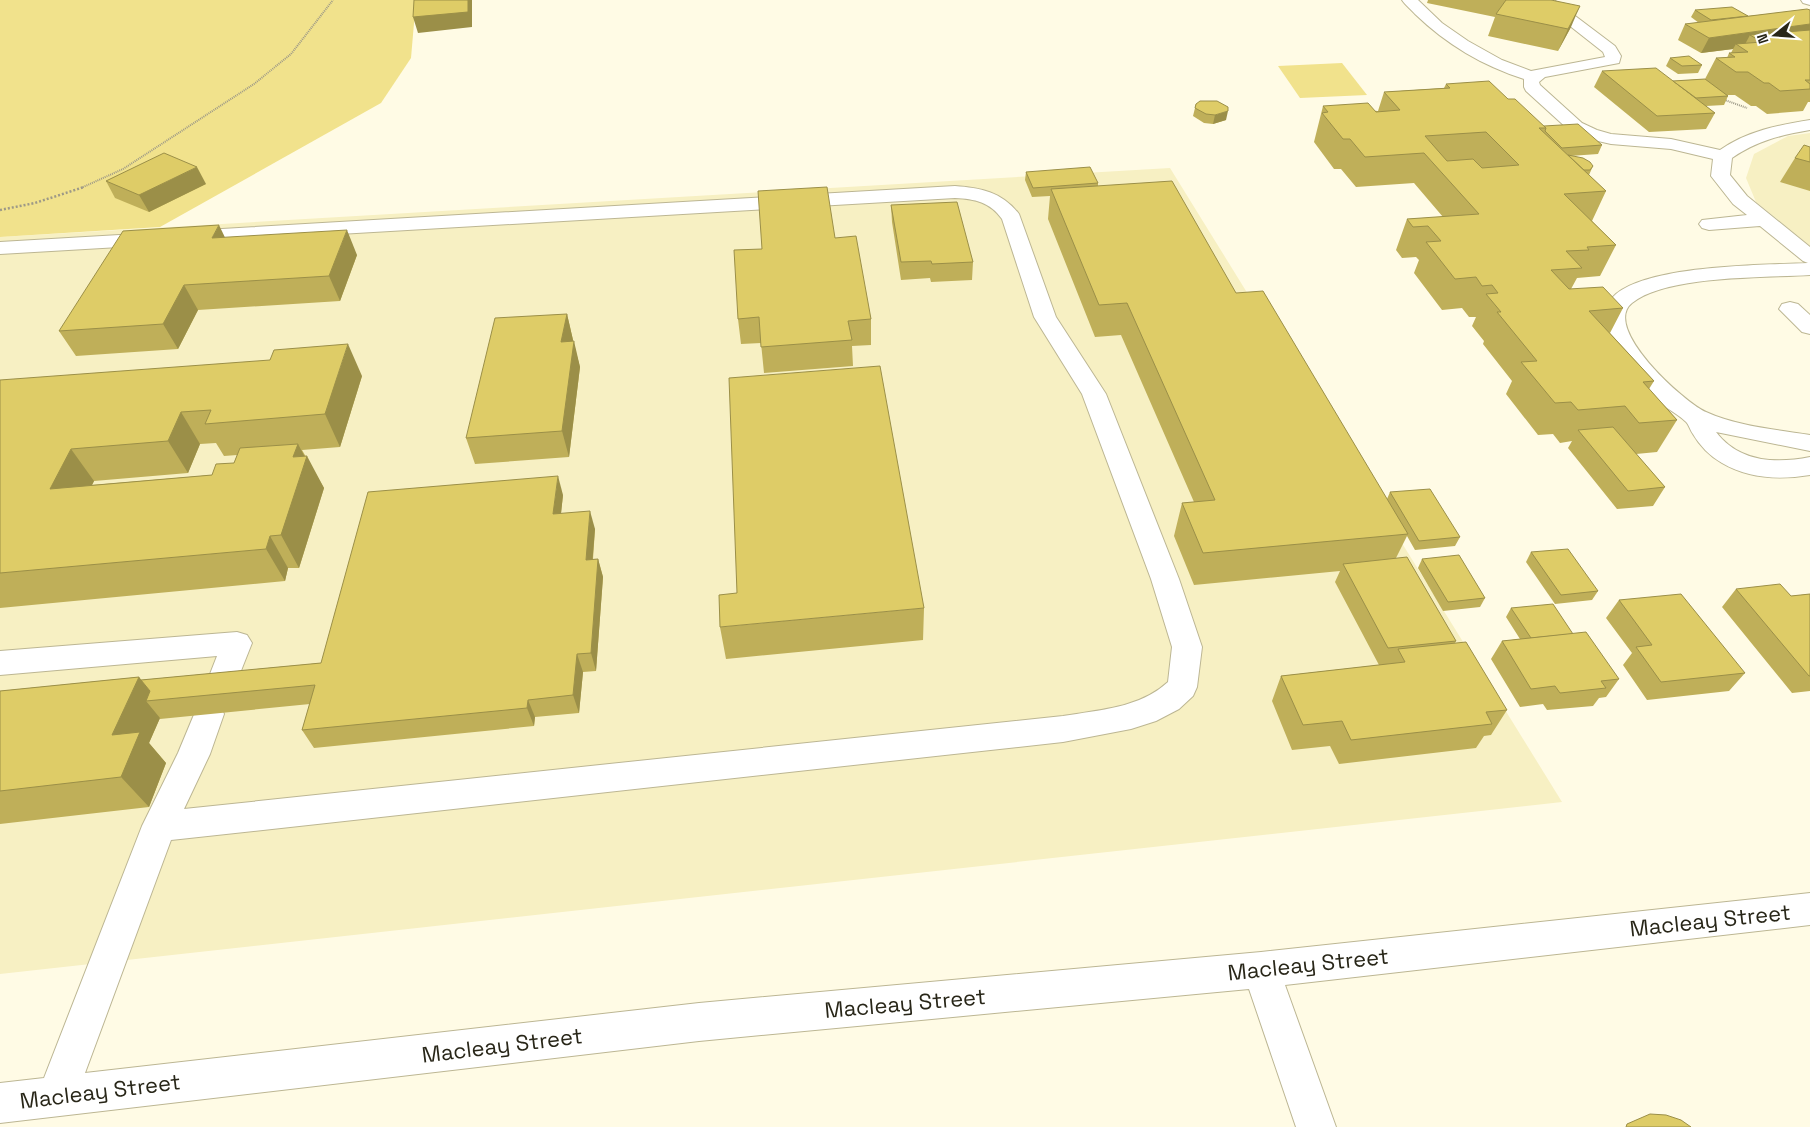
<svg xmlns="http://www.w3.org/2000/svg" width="1810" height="1127" viewBox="0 0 1810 1127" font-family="'Space Grotesk',sans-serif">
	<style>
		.built { fill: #f7f0c3 }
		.green { fill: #f1e28c }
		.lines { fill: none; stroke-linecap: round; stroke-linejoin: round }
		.minor-casing { stroke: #bcb693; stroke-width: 2 }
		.path-far1 { stroke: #9d9987; stroke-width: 2; stroke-dasharray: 1 1; stroke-linecap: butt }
		.path { stroke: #9d9987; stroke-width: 2.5; stroke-dasharray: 2 2; stroke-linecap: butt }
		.minor { fill: #fff; fill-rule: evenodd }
		.wall { fill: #bfaf59; fill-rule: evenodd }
		.shaded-wall { fill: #9b8f48 }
		.building { fill: #decc67; stroke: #9b8f48; fill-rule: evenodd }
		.labels { text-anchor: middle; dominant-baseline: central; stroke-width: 4; stroke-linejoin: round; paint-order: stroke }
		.near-street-label { font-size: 22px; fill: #282618; stroke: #fff }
	</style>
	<rect width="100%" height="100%" fill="#fffbe5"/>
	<g class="built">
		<polygon points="1810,133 1810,246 1756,202 1746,178 1754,154 1788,136"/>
		<polygon points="1170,168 1562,802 0,974 0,237"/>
	</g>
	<g class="green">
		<polygon points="0,0 416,0 411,58 381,103 160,227 0,237"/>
		<polygon points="1342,63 1367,95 1300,98 1278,66"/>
	</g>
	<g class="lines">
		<defs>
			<g id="minor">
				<path d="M1402 0H1418L1442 23 1468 41 1502 60 1531 71 1605 57 1603 52 1537 0H1554L1615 46 1621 56 1619 63 1545 77 1539 82 1540 85 1582 123 1597 130 1611 134 1671 139 1720 150C1747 131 1778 125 1810 120V130C1781 135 1756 141 1732 158L1730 175 1747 196 1810 247V275C1765 278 1667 275 1632 303 1601 328 1684 402 1706 412 1736 426 1778 430 1810 435V451L1716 432C1739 462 1775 464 1810 457V475C1780 480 1749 479 1722 463 1710 456 1700 446 1693 434 1690 430 1689 424 1685 421 1680 416 1673 412 1667 408 1643 386 1578 326 1616 294 1652 265 1761 265 1808 263L1803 261 1760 226 1709 230 1702 228 1699 224 1702 220 1747 215 1733 204 1711 176 1713 159 1671 149 1611 144 1585 138 1570 131 1526 91 1524 87V79C1483 66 1446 44 1415 14 1411 9 1405 5 1402 0Z"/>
				<polygon points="1801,0 1810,0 1810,5 1803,3"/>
				<path d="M955 186C981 188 1002 192 1019 214L1056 317 1106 394 1179 579 1202 647 1197 687 1193 696 1179 709 1156 721 1131 729 1063 742 171 840 85 1073 699 1003 1261 952 1810 893V925L1285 985 1336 1127H1296L1249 989 699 1041 0 1123V1083L44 1078 142 826 178 753 198 705 209 701 220 705 224 714 210 754 184 809 1063 716C1099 710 1140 708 1168 682L1172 647 1151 579 1082 394 1034 317 1002 219C990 202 975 199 955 198L0 254V242Z"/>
				<polygon points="1790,302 1798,304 1810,315 1810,334 1802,332 1779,309 1782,304"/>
				<polygon points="237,632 247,635 252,643 229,701 218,704 207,701 203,692 217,656 0,675 0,651"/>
			</g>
		</defs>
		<use href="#minor" class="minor-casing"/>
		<g class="path-far1">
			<polyline points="1722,99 1747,108"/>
			<polyline points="81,188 123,169 254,84 291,54 333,0"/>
		</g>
		<polyline class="path" points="0,210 35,203 84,187"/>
		<use href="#minor" class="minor"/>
	</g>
	<g class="wall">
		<polygon points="1428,0 1551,0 1571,27 1558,51 1488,36 1495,17 1427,3"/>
		<polygon points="1695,10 1748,16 1810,10 1810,102 1808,102 1803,111 1767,114 1756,106 1751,106 1735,95 1727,95 1728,96 1724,105 1706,106 1715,113 1706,129 1649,132 1594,87 1602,71 1673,81 1705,79 1716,58 1727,58 1729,53 1731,53 1733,49 1701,53 1678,40 1685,24 1699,23 1691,17"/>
		<polygon points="1670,58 1702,65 1698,73 1678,74 1666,66"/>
		<polygon points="1446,84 1508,99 1544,126 1602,145 1598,154 1570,156 1593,166 1589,175 1606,191 1592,221 1616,245 1600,276 1577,278 1571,289 1623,308 1610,333 1654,381 1649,389 1677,420 1657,452 1636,454 1665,487 1653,506 1617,509 1568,448 1572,441 1560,443 1553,434 1538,435 1506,394 1512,381 1483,344 1484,341 1472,326 1476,317 1469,317 1462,308 1442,310 1414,273 1419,260 1416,257 1402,258 1396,250 1407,219 1443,217 1414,183 1356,187 1341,169 1334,169 1314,142 1323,106 1378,111 1384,92 1444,88"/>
		<polygon points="1196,104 1226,120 1213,124 1204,123 1193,116"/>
		<polygon points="1810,147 1810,191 1780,182 1795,158"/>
		<polygon points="1026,172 1098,183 1098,186 1236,293 1387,499 1390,492 1460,537 1455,546 1415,550 1407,536 1396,558 1456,641 1455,643 1507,710 1491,735 1484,736 1476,748 1339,764 1330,746 1292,750 1272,701 1281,676 1379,665 1335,582 1340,571 1194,585 1174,536 1182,503 1194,502 1121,335 1095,337 1048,219 1050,196 1032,197 1025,180"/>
		<polygon points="106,181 206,184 149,212 115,198"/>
		<polygon points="891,205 973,262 972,280 931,282 930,278 901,280 892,222"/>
		<polygon points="225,238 357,255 340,301 198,310 178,349 76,356 59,331"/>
		<polygon points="835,238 871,319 871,345 852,346 853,366 764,373 761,343 741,344 738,319 762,249"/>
		<polygon points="567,314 573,340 573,341 580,367 569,457 475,464 466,438"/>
		<path d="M362 376 340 447 302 450 324 488 299 568H288L285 581 0 608V380ZM216 443 224 456 237 455 234 463 212 475 92 485 94 481 188 473 200 444Z"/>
		<polygon points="563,495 561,513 595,529 593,559 598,559 603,577 596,671 583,672 579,713 535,717 534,726 314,748 302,730 310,704 160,719 160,718 149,743 166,763 149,807 0,824 0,691 139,677 141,680 321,663"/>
		<polygon points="1531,552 1598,591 1592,600 1555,604 1526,562"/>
		<polygon points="1422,559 1485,598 1480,607 1443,611 1418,568"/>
		<polygon points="1736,589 1791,596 1810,594 1810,691 1792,693 1722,607"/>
		<polygon points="1619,600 1745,673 1729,691 1647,700 1623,665 1632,653 1606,618"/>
		<polygon points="924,608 923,640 726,659 720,627"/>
		<polygon points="1511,608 1573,634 1619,679 1606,697 1599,698 1593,706 1547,710 1543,704 1520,707 1491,659 1502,641 1520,639 1506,617"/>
	</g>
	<g class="shaded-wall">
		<polygon points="468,0 472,0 472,27 418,33 413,17"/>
		<polygon points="1580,6 1571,27 1558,51 1568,29"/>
		<polygon points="1810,24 1810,39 1762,42 1750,35 1743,48 1736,44 1733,49 1701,53 1709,38"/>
		<polygon points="1228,111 1226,120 1213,124 1215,115"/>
		<polygon points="197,167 206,184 149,212 139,195"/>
		<polygon points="219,225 231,250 212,238"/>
		<polygon points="347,230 357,255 340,301 329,276"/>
		<polygon points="184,285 198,310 178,349 163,324"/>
		<polygon points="567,314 573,340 568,368 561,342"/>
		<polygon points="574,341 580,367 569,457 562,431"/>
		<polygon points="348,344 362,376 340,447 325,414"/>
		<polygon points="181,412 200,444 188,473 168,441"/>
		<polygon points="298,444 306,459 307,456 324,488 299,568 281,535 293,457"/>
		<polygon points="71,449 94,481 74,521 50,489"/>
		<polygon points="558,476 563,495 559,532 553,514"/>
		<polygon points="590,511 595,529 591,578 586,560"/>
		<polygon points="270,536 288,568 285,581 266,549"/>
		<polygon points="598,559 603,577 596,671 591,653"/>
		<polygon points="577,654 583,672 579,713 573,695"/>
		<polygon points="139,677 157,700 146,701 160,718 149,743 166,763 149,807 121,777 112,735"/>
		<polygon points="528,700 535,717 534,726 527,708"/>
	</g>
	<g class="building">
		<polygon points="414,0 468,0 468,12 413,17"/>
		<polygon points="1506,0 1551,0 1580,6 1568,29 1496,14"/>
		<polygon points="1732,7 1748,16 1711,20 1695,10"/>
		<polygon points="1807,9 1810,10 1810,24 1709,38 1685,24"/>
		<polygon points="1810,30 1810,80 1805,80 1810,84 1810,89 1780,91 1769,83 1764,83 1748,72 1736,72 1716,58 1735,57 1729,53 1748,52 1736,44 1762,42 1750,35"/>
		<polygon points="1689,56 1702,65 1682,66 1670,58"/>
		<polygon points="1656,68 1715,113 1657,116 1602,71"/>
		<polygon points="1705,79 1728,96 1696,98 1673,81"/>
		<path d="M1489 81 1508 99H1515L1546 128H1539L1606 191 1564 194 1616 245 1587 247 1589 250 1566 251 1582 268 1551 270 1569 289 1603 287 1623 308 1589 311 1654 381 1643 382 1677 420 1639 423 1625 406 1578 410 1571 402 1555 403 1521 362 1537 361 1497 312H1501L1486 294 1498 293 1492 285 1482 286 1476 277 1455 279 1426 242 1441 241 1428 226 1413 227 1407 219 1479 214 1424 153 1365 157 1350 139H1343L1322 113 1328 112 1323 106 1368 103 1376 112 1400 110 1384 92 1450 88 1446 84ZM1486 132 1519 165 1482 168 1473 159 1447 161 1425 136Z"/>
		<polygon points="1200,101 1217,101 1228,107 1228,111 1215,115 1206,114 1195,108 1196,104"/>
		<polygon points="1578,124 1602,145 1562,148 1545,131 1546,128 1544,126"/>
		<polygon points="1804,145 1810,147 1810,162 1795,158"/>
		<polygon points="164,153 197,167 139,195 106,181"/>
		<polygon points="1568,155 1583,158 1590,162 1593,166 1590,170 1584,170"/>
		<polygon points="1090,167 1098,183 1033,188 1026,172"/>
		<polygon points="1172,181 1236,293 1263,291 1408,534 1203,553 1182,503 1215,500 1127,303 1099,305 1051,189"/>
		<polygon points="827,187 835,238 856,236 871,319 848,321 852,340 761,347 759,317 738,319 734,250 762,249 758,191"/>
		<polygon points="957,202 973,262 932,264 931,261 901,262 891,205"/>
		<polygon points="219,225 212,238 347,230 329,276 184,285 163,324 59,331 123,231"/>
		<polygon points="567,314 561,342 574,341 562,431 466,438 495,318"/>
		<polygon points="348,344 325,414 205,424 211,410 181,412 168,441 71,449 50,489 212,475 216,464 234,463 240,448 298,444 293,457 307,456 281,535 270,536 266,549 0,573 0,380 270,360 274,350"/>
		<polygon points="880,366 924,608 720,627 719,595 737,593 729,378"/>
		<polygon points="1613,427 1665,487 1628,491 1578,430"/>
		<polygon points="558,476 553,514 590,511 586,560 598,559 591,653 577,654 573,695 528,700 527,708 302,730 315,685 146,701 150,691 141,680 321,663 368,492"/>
		<polygon points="1430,489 1460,537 1419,541 1390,492"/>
		<polygon points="1568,549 1598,591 1561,595 1531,552"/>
		<polygon points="1459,555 1485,598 1448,602 1422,559"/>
		<polygon points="1407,557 1456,641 1388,648 1343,564"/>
		<polygon points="1780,584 1791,596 1810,594 1810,676 1809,676 1736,589"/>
		<polygon points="1681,594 1745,673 1661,682 1636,647 1652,645 1619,600"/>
		<polygon points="1553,604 1573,634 1531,638 1511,608"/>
		<polygon points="1586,632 1619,679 1601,681 1606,688 1560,693 1555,686 1531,689 1502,641"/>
		<polygon points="1466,642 1507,710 1486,712 1492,724 1351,740 1342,721 1303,725 1281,676 1405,662 1398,649"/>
		<polygon points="139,677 112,735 140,732 121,777 0,791 0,691"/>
		<polygon points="1650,1114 1666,1115 1681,1120 1691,1127 1626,1127 1627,1124"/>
	</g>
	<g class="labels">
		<g class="near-street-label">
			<text transform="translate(1710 920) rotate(-6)">Macleay Street</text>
			<text transform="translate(1308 964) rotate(-6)">Macleay Street</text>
			<text transform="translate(905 1003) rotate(-5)">Macleay Street</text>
			<text transform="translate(502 1045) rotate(-7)">Macleay Street</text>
			<text transform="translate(100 1091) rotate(-7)">Macleay Street</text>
		</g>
	</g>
	<g transform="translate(1775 35) rotate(253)" stroke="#ffffff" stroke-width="4" paint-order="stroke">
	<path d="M0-4L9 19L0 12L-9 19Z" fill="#282618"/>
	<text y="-8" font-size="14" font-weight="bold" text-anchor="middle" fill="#282618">N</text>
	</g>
</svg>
